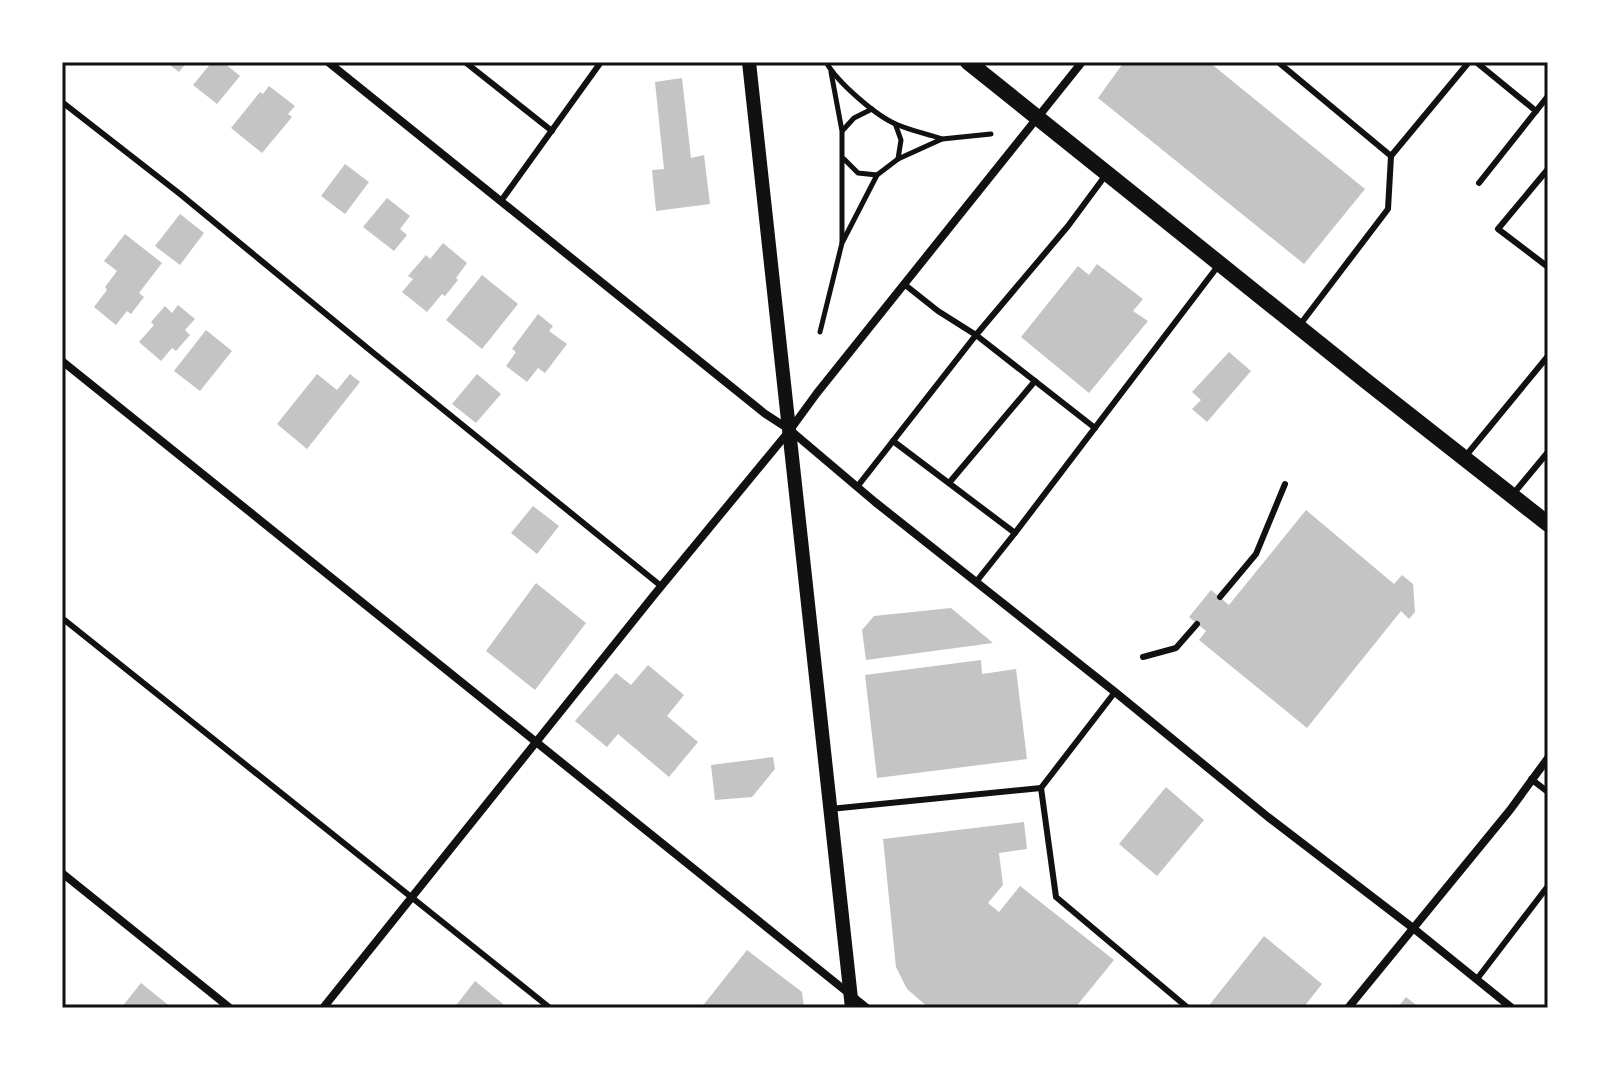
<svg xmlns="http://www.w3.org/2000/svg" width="1610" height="1070" viewBox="0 0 1610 1070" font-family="'PT Sans',sans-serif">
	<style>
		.building { fill: #c4c4c4 }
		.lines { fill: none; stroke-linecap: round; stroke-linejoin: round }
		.path { stroke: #111; stroke-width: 5 }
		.service { stroke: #111; stroke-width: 6 }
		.minor { stroke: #111; stroke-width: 8 }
		.tertiary { stroke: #111; stroke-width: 14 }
		.secondary { stroke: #111; stroke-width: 16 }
		.neatline { fill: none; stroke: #111; stroke-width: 3 }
	</style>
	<rect width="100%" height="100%" fill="#fff"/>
	<g class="building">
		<polygon points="166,62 187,62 179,72"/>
		<polygon points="212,62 223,62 240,76 217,104 193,85"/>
		<polygon points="1124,62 1209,62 1365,189 1304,264 1098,98"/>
		<polygon points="682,78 691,158 704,155 710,204 656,211 652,170 664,169 655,82"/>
		<polygon points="269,86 295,106 288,114 292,117 262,153 231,128 260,92 263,94"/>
		<polygon points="345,164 369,182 345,214 321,196"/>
		<polygon points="387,198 410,216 400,229 407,235 394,251 363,227"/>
		<polygon points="180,214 204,233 180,265 155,246"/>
		<polygon points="125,234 162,263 139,293 144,297 131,314 127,311 116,325 94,307 107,290 105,287 117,271 104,261"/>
		<polygon points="443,243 467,263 456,278 458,280 445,296 442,294 427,312 402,292 413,279 408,276 426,255 430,259"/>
		<polygon points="1097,264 1143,299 1133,311 1148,321 1089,393 1021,337 1078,266 1089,275"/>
		<polygon points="482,275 518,304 482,349 446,320"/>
		<polygon points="178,305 195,319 185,330 190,335 176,351 172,348 161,361 139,342 154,325 151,322 165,306 172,313"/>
		<polygon points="538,314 553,326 549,331 567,344 545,373 538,368 527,382 506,366 516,352 512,349"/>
		<polygon points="206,330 232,351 200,391 174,371"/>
		<polygon points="1229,352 1251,371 1207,422 1192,409 1201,400 1192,392"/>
		<polygon points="317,374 337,390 350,374 360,382 307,449 277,424"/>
		<polygon points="477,374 501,394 476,423 452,404"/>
		<polygon points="533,506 559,526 537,554 511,533"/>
		<polygon points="1306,510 1394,584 1402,575 1413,584 1415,612 1409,619 1401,611 1307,728 1199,640 1206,631 1189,617 1211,590 1229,605"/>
		<polygon points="536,583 586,623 535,690 486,651"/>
		<polygon points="951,608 993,643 866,660 862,630 874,616"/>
		<polygon points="981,660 982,674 1016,669 1027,759 877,778 865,675"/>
		<polygon points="648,665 684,695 667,716 698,742 669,777 618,734 607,747 575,721 616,673 631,685"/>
		<polygon points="773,757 775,769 752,797 715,800 711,765"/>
		<polygon points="1166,787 1204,820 1157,876 1119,844"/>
		<polygon points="1024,822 1027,849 999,853 1003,885 988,903 999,912 1020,886 1114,960 1075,1008 929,1008 907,989 896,967 883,839"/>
		<polygon points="1264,936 1322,984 1303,1008 1207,1008"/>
		<polygon points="747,950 802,992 804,1008 701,1008"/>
		<polygon points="475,981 508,1008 454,1008"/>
		<polygon points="141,983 172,1008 121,1008"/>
		<polygon points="1406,997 1420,1008 1397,1008"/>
	</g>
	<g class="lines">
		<g class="path">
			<path d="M826 62C837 82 877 117 898 125 912 131 928 134 942 139"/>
			<polyline points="831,72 842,131 842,242"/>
			<polyline points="896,126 901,140 898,159"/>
			<polyline points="843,130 854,118 872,109"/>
			<polyline points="844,159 858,173 877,175"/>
			<polyline points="820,332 842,243 877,175 898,159 942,139 991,134"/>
		</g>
		<g class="service">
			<polyline points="465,62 552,131"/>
			<polyline points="1278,62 1391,156 1469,62"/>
			<polyline points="1476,62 1536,111"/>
			<polyline points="62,102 180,194 371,351 661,586"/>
			<polyline points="1548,169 1498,229 1548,267"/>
			<polyline points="1479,183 1548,96"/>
			<polyline points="501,201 601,62"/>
			<polyline points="904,284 938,311 976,335 1095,428"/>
			<polyline points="1299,326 1388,209 1391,156"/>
			<polyline points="893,441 1015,533"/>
			<polyline points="1464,458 1548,356"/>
			<polyline points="949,483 1035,381"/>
			<polyline points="857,487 976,335 1068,226 1105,176"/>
			<polyline points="1514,493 1548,452"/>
			<polyline points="976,582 1015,533 1218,266"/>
			<polyline points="1220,597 1256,554 1285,484"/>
			<polyline points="62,618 550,1008"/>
			<polyline points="1143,657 1176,648 1197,624"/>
			<polyline points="1115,692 1041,788 1056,897 1188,1008"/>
			<polyline points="1531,779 1548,792"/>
			<polyline points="830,809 1041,788"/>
			<polyline points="1477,979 1548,886"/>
		</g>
		<g class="minor">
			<polyline points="328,62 764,413 790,430 875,502 1115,692 1268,817 1413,928 1512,1008"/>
			<polyline points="62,361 867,1008"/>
			<polyline points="62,873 230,1008"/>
			<polyline points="323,1008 654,595 790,430 817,393 1082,62"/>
			<polyline points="1348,1008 1510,810 1548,758"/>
		</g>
		<polyline class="tertiary" points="749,62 852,1008"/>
		<polyline class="secondary" points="968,62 1366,381 1548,524"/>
	</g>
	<rect width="1610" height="1070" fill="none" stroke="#ffffff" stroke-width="128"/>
	<rect x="64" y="64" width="1482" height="942" class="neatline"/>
</svg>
